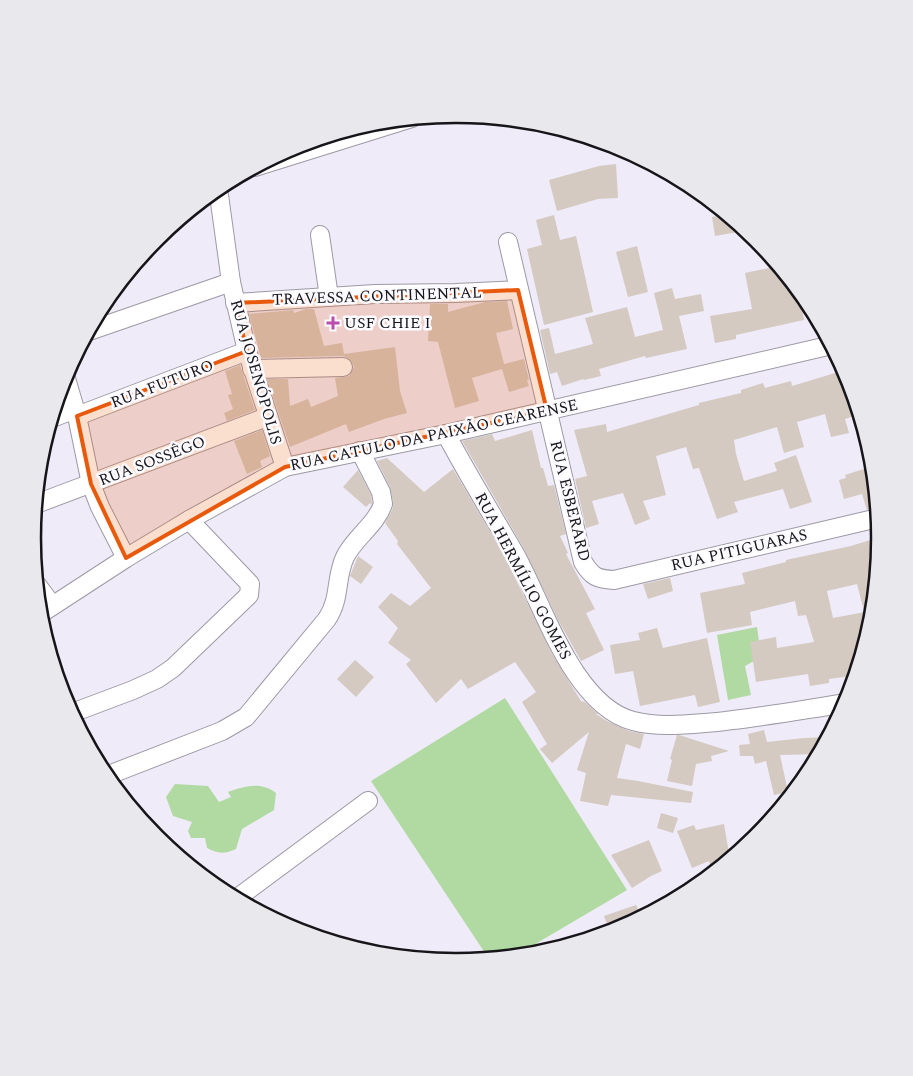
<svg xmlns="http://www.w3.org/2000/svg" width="913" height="1076" viewBox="0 0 913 1076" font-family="Spectral,serif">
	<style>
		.green { fill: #b0daa2 }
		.building { fill: #d4cac1 }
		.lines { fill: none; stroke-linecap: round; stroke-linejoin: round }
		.minor-casing { stroke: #9d99a5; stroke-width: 20 }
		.minor { stroke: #fff; stroke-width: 18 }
		.marked { fill: #e8590c; fill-opacity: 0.2; stroke: #e8590c; stroke-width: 4; stroke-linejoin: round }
		.poi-dot { fill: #b94cac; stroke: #fbfaff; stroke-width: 2 }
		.labels { text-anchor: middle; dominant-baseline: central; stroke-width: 5; stroke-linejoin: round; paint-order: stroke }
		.street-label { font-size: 16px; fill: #171519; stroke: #fbfaff }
		.poi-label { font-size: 16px; fill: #171519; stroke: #fbfaff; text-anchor: start }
		.rim { fill: none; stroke: #171519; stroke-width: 2.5 }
	</style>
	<rect width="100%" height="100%" fill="#efebf8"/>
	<g class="green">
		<polygon points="757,627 761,657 745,666 751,695 728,700 717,635"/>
		<polygon points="505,698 627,890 515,956 489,959 371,781"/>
		<path d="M175 784 208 786 219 802 231 797 228 792C244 786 262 781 276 793L274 810 242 829 236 849C225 854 218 854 207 848L205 838H191L188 831 192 822 173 816 166 797Z"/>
	</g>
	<g class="building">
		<polygon points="616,164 618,198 598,199 557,211 549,180 599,166"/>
		<polygon points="727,214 736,221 738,232 715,236 712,217"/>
		<polygon points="554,215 560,240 576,236 593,312 544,325 527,249 542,245 536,220"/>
		<polygon points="637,246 648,292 628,297 616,252"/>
		<polygon points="779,266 811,307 802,309 804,320 736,335 736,339 715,343 710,316 752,309 745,273"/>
		<polygon points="672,288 675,299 701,294 704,311 679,316 687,349 646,358 645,356 599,369 601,376 584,380 583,379 562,386 557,372 550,374 540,330 549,328 555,354 593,344 585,318 627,307 635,337 663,330 654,293"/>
		<polygon points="507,301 513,329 496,333 504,364 524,359 529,380 527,380 529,386 509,392 502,369 472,378 479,401 455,408 438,342 428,341 430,304 448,304 448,312 485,302"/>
		<polygon points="306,309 314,309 324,346 342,343 344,354 395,347 400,391 407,413 384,419 349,432 346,424 290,447 267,379 288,379 290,406 308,399 311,407 338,396 335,378 349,376 354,367 352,362 348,358 343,356 261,358 249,314 293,310 294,313"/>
		<polygon points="240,365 255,410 227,421 224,413 233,409 228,395 232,394 225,371"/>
		<polygon points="845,370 860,414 845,419 849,433 831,437 825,414 797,422 804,447 784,453 777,427 734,440 736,454 744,481 777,471 774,463 796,455 812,502 790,509 783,489 734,502 738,512 717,519 699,468 693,469 686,447 656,456 666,495 643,501 650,519 635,525 623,493 592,501 599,524 586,528 575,479 587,476 574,430 606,424 607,432 699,405 699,403 741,393 741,390 763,383 765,388 791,381 792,386"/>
		<polygon points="262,430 270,456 260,461 262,467 247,474 234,441"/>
		<polygon points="532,430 541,468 543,468 548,486 554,485 566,534 560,536 568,553 566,554 595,609 586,613 604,650 581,661 557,618 523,547 462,441 492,434 495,441"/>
		<polygon points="387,458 424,492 453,469 505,557 552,654 581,701 585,702 598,714 596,714 607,721 629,731 644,734 640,749 626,744 617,778 638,781 693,792 691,803 611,795 608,806 580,801 586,773 577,770 589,732 552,763 540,749 547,744 522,702 536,692 515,662 468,689 461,679 436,703 406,664 411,660 388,643 398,628 378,607 391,593 410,606 431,588 397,544 398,541 385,523 393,508 393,502 390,487 377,461"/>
		<polygon points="873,466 878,508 867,510 862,494 844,499 839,480 846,478 845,475"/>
		<polygon points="358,470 371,495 372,503 371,505 370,503 366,507 343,487"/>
		<polygon points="880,537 872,621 869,630 857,584 827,591 833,618 865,612 869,633 859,664 849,667 851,676 829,679 829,683 810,686 808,674 756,682 750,642 776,637 777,648 814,642 806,615 798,616 795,601 750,612 752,625 707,633 700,593 745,584 742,573 786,562 786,560 851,546"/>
		<polygon points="358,556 373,567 361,584 350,576"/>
		<polygon points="670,578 673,591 648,599 643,584"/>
		<polygon points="657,628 663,648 707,638 720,702 698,707 695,695 640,706 633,671 615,674 610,645 640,640 638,633"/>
		<polygon points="355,660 374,677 356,697 337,679"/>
		<polygon points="764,730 767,742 804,738 828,737 819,754 780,755 788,792 774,795 766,761 755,764 753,756 740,756 739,745 750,744 748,734"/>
		<polygon points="677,735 679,735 729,751 711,756 712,761 696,764 692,786 667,781 672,760 670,759"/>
		<polygon points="661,813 678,818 673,833 657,828"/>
		<polygon points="724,824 730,859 712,875 709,861 692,868 677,831 694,825 696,830"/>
		<polygon points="649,840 662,871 651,876 632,888 611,855"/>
		<polygon points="636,905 642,917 618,930 610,932 604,916"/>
	</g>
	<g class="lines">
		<defs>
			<g id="minor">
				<polyline points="255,167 412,118"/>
				<polyline points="218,188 231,282 247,351 285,467"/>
				<polyline points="320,235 329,297"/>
				<path d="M508 242 583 562C592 577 597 579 614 580L878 518"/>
				<polyline points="235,303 375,294 456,293 518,290"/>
				<polyline points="89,331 231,282"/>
				<polyline points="252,369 343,367"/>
				<polyline points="65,375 77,416 91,484 100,507 126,558"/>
				<polyline points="77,416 247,351"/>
				<polyline points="52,418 75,409"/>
				<path d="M446 434C468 475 491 513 514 552 542 601 572 705 633 721 656 727 681 725 705 723 752 719 800 710 847 703"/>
				<polyline points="36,504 267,417"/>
				<polyline points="37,585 52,605"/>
				<polyline points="40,614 126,558 189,520 285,467 446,434 832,345"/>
				<polyline points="72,713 133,690 157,679 173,668 249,595 250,584 189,520"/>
				<path d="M106 776 222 731 246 717 327 619C341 598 335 578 345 557 354 538 376 525 383 504L381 492 360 451"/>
				<polyline points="236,899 368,801"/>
			</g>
		</defs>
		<use href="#minor" class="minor-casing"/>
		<use href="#minor" class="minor"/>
	</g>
	<path class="marked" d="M518 290 547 411 285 467 126 558 91 484 77 416 247 351 235 303Z"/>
	<path class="poi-dot" d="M330.5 315.5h5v5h5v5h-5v5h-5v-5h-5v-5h5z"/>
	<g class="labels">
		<g class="street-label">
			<text transform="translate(377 296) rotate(-2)">TRAVESSA CONTINENTAL</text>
			<text transform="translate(256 372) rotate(74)">RUA JOSENÓPOLIS</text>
			<text transform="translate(162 384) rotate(-21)">RUA FUTURO</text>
			<text transform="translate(434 435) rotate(-12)">RUA CATULO DA PAIXÃO CEARENSE</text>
			<text transform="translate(152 461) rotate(-21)">RUA SOSSÊGO</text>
			<text transform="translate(570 501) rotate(76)">RUA ESBERARD</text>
			<text transform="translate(739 550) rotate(-13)">RUA PITIGUARAS</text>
			<text transform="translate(523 576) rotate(62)">RUA HERMÍLIO GOMES</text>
		</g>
		<g class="poi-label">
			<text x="344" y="323">USF CHIE I</text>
		</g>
	</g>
	<path d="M0 0H913V1076H0ZM41 538a415 415 0 1 1 830 0a415 415 0 1 1-830 0Z" fill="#e9e8ed" fill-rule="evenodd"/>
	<path class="rim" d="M41 538a415 415 0 1 1 830 0a415 415 0 1 1-830 0Z"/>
</svg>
